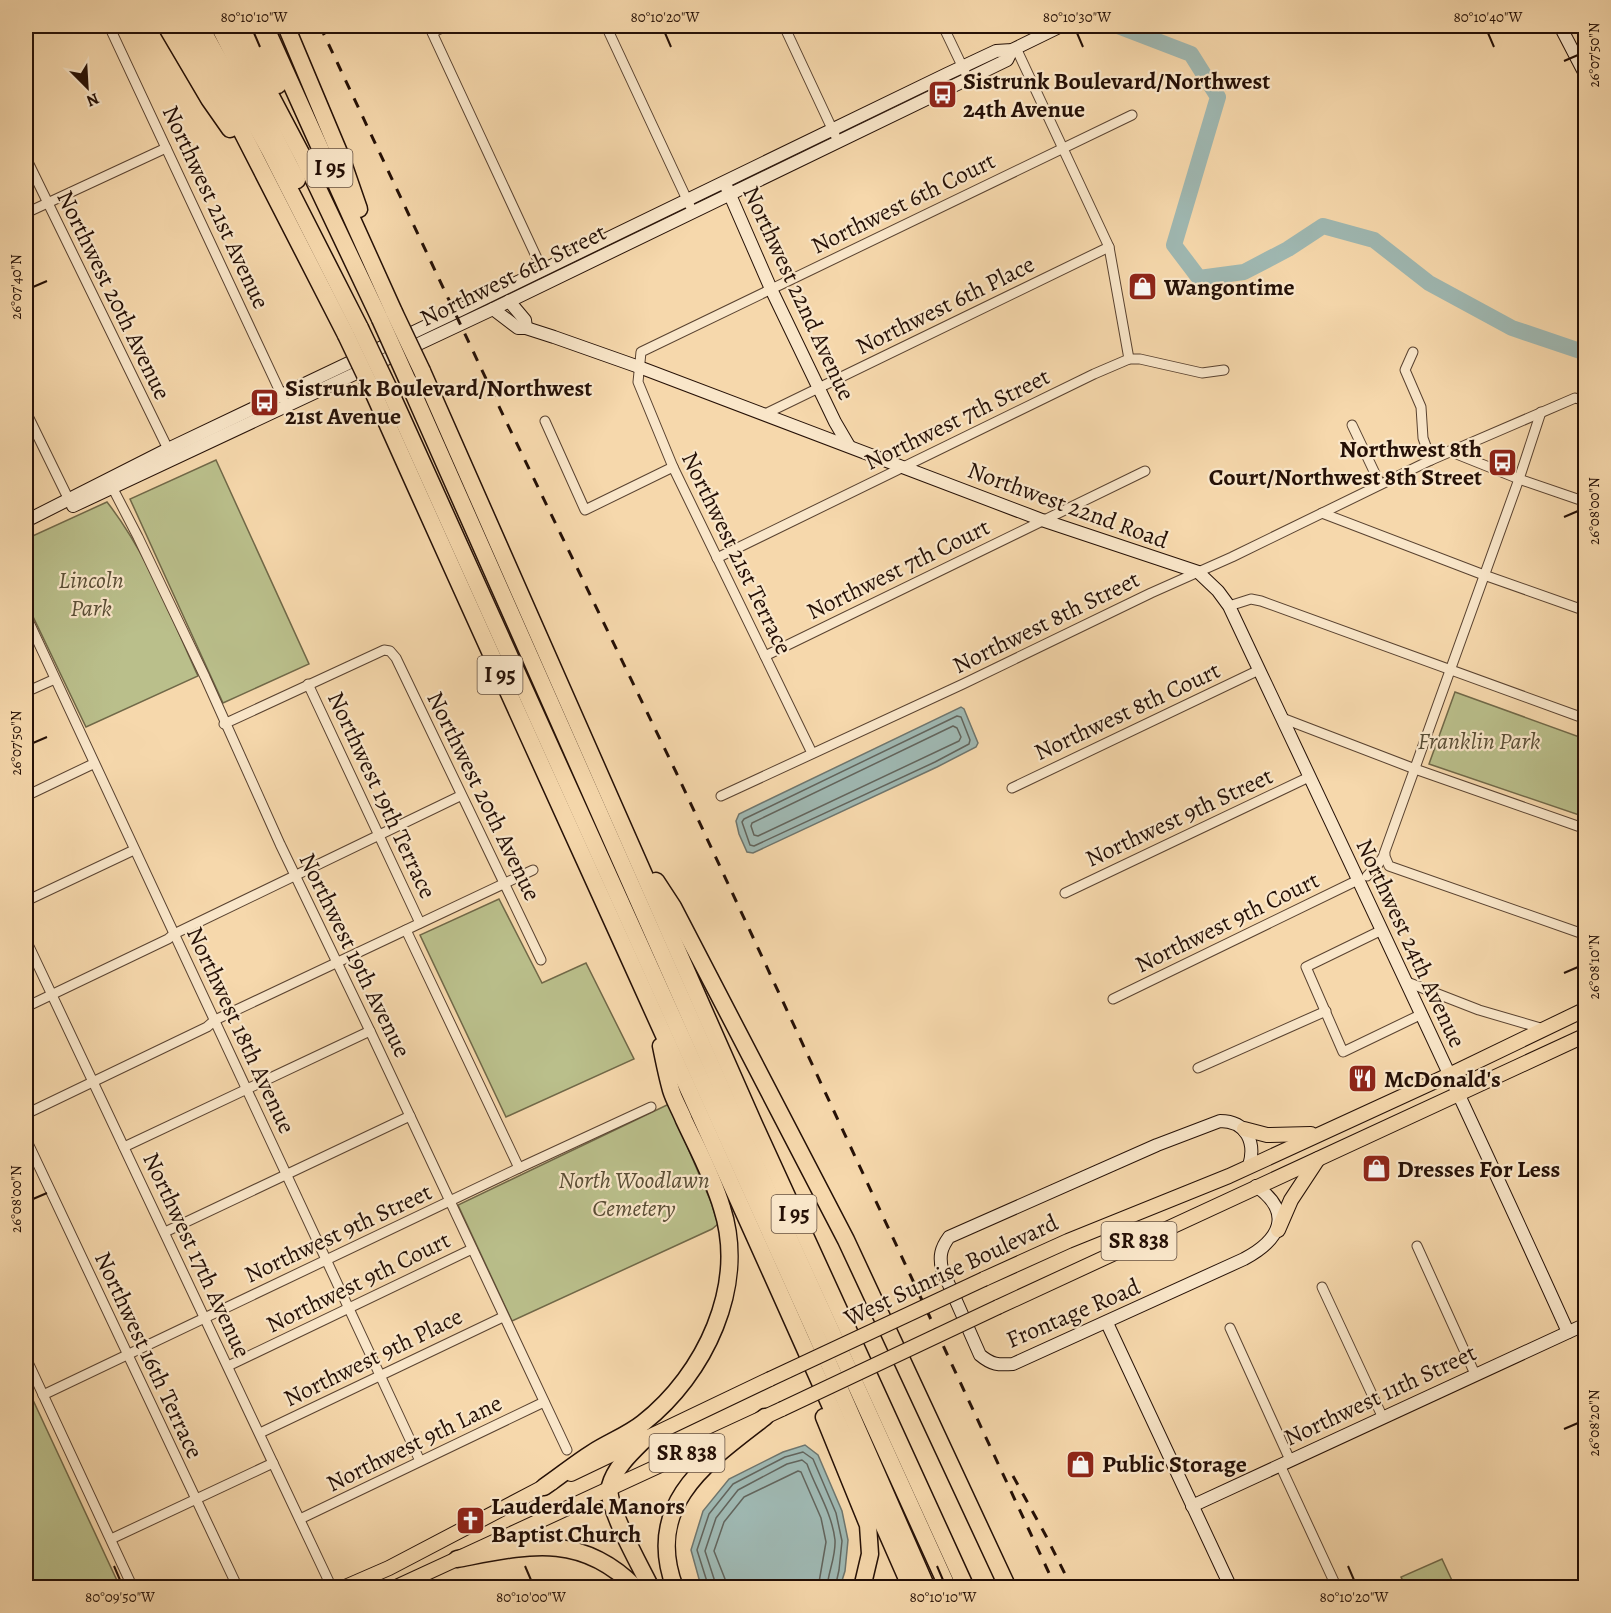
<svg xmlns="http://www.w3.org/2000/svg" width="1611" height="1613" viewBox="0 0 1611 1613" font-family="Alegreya,serif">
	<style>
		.green { fill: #babf8b; stroke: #706848; stroke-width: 1.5 }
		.water { fill: #9fb8b2; stroke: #6e756d; stroke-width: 1.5 }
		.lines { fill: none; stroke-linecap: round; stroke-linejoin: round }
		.shore { stroke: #62645c; stroke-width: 1.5 }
		.river { stroke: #9fb8b2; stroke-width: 16 }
		.street-casing { stroke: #594230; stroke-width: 11 }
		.secondary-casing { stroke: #251006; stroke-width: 14 }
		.primary-casing { stroke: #251006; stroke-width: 16 }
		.highway-casing { stroke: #251006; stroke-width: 19 }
		.street { stroke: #f9e6c9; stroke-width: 9 }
		.secondary { stroke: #f9e6c9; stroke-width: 12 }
		.primary { stroke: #f6d8ac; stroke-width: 14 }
		.highway { stroke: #f6d8ac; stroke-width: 16 }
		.rail { stroke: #251006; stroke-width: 3; stroke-dasharray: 10 10; stroke-linecap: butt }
		.primary-bridge-casing { stroke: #251006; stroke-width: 16; stroke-linecap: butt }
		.highway-bridge-casing { stroke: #251006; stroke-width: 19; stroke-linecap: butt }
		.primary-bridge { stroke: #f6d8ac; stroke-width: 14 }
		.highway-bridge { stroke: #f6d8ac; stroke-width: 16 }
		.ticks { fill: none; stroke: #251006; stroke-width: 2 }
		.labels { text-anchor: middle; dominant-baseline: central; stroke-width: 4.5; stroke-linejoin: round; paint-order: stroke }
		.shield { fill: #f9e6c9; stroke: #655040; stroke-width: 1.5 }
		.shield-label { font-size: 22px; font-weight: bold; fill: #251006 }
		.poi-label { font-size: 24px; font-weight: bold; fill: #251006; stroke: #f9e6c9; text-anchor: start }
		.street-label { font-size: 24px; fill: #251006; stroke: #f9e6c9 }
		.park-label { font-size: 24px; font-style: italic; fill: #594d35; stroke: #f9e6c9 }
		.neatline { fill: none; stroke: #251006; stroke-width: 2 }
		.ticks-label { font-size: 15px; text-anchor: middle; fill: #251006 }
	</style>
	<rect width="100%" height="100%" fill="#f6d8ac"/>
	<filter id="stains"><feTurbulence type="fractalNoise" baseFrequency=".00333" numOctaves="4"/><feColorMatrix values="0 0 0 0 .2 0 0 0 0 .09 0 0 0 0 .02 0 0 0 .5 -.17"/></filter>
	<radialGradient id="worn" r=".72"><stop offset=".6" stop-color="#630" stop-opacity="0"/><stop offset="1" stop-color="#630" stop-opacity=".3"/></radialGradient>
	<g class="green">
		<polygon points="216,460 309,664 223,703 130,499"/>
		<path d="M107 502C147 553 171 617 198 676L86 727 26 602V539Z"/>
		<polygon points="1455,692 1585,739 1585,817 1429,764"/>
		<polygon points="499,899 542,983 586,963 634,1059 506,1117 420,935"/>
		<polygon points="669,1104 711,1202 718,1224 712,1229 512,1321 458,1205"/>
		<polygon points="26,1385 120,1587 26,1587"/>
		<polygon points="1442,1559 1455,1587 1406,1587 1401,1577"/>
	</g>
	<g class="water">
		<polygon points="961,707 964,709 978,743 976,747 937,767 753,853 747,852 739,834 736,821 739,814"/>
		<polygon points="805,1445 818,1455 842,1511 848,1540 845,1571 840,1587 705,1587 699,1579 691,1550 703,1511 729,1479 783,1452"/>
	</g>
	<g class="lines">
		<g class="shore">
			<polygon points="957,716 961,717 970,740 969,744 935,762 754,846 750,845 742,822 744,819"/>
			<polygon points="953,726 957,728 961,737 959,741 758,836 754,835 751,826 752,823"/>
			<polyline points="709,1588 697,1550 709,1514 733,1484 785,1457 803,1452 813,1459 836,1513 842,1541 839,1570 835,1588"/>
			<path d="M717 1588 705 1551 716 1518 738 1490 787 1464 802 1460 807 1464C816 1489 832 1513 835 1540 836 1557 828 1572 827 1588"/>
			<polyline points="726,1588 725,1579 714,1551 724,1522 744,1497 798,1471 801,1472 821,1518 826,1542 818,1588"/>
		</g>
		<polyline class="river" points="1118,26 1191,54 1218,97 1174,245 1199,278 1244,272 1288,249 1323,226 1374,240 1429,283 1512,328 1586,353"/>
		<defs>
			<g id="street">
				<polyline points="109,26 283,398"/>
				<polyline points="429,26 542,269"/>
				<polyline points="606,26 690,206"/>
				<polyline points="784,26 835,135"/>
				<polyline points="943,26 965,72"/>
				<polyline points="433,32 447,26"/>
				<polyline points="1016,48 1109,247 1129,359"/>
				<polyline points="26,158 168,449"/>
				<polyline points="26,213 166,148"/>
				<polyline points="1413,352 1405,370 1421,407 1423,438 1431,460"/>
				<polyline points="26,412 69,500"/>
				<polyline points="1541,412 1519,479 1384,854 1389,866 1586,935"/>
				<polyline points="765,414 1109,247"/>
				<polyline points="545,421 585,510 673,467"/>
				<polyline points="1352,425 1380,484"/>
				<polyline points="1449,451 1519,479 1586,502"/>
				<polyline points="110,483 138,537 205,677 280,844 370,1031 567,1450"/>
				<polyline points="1322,513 1484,575 1586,611"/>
				<polyline points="717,558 1094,374 1129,359 1140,359 1202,373 1224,370"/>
				<polyline points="1229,606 1251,599 1261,601 1586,719"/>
				<polyline points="26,616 420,1461"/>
				<polyline points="765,656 1145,471"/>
				<polyline points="308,684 420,923"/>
				<polyline points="26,692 55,679"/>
				<polyline points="1282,718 1415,769 1586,829"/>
				<polyline points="224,724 384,650 390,651 396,658 541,960"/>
				<polyline points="812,753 673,467 638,382 641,352 1132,115"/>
				<polyline points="1012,788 1259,670"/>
				<polyline points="26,796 93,764"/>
				<polyline points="721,796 963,684 1151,593 1232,557 1431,460 1575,398 1586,401"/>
				<polyline points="1367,876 1377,866 1385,854"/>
				<polyline points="1065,893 1309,777"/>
				<polyline points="26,901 134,850"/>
				<polyline points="406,930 519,1168"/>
				<polyline points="1382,930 1306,967 1343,1052 1422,1014"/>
				<polyline points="26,940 332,1588"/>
				<polyline points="1407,982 1479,1010 1544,1029"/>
				<polyline points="1113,999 1358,880"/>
				<polyline points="26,1007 168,939 174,934 460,796"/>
				<polyline points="1198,1068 1326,1011"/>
				<polyline points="26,1114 207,1027 215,1020 533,870"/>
				<polyline points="26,1139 238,1588"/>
				<polyline points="124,1147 370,1031"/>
				<polyline points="165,1232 410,1116"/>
				<polyline points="1417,1246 1475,1374"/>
				<polyline points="1322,1287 1383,1418"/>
				<polyline points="1230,1328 1290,1460"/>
				<polyline points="26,1358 133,1588"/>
				<polyline points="228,1366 472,1249"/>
				<polyline points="43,1395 519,1168 651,1107"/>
				<polyline points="260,1433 503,1317"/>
				<polyline points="1280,1465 1337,1588"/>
				<polyline points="300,1519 544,1402"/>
				<polyline points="111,1539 273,1463"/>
			</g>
			<g id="secondary">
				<polyline points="1560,26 1586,76"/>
				<polyline points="727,188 771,289 835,422 849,446"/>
				<polyline points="509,301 525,320 526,328"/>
				<path d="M493 309 518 328H526L554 337 639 367 1042 520 1198 572 1218 591 1229 606C1343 848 1458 1089 1568 1332"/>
				<polyline points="73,506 493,309 1007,60 1012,50"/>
				<polyline points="26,521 168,449 460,310 947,74 996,51 1012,50 1061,26"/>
				<path d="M1249 1166C1256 1143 1247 1121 1220 1121L1157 1145 949 1237C941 1248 939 1256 942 1269L980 1355C992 1365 998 1365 1013 1364L1244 1259C1280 1240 1294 1213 1256 1186"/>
				<polyline points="1107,1323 1231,1588"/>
				<polyline points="1192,1506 1586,1324"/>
			</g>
			<g id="primary">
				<polyline points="1244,1129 1267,1135 1311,1134"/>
				<polyline points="1278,1230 1291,1200 1318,1159"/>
				<polyline points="984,1279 1068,1241 1229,1176 1451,1074 1586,1009"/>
				<polyline points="998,1307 1586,1035"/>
				<polyline points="571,1474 770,1379"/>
				<polyline points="343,1588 389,1568 553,1482"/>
				<polyline points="394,1588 782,1409"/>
			</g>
			<g id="highway">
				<polyline points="166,26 209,99 230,129"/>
				<polyline points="183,26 240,128 346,335"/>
				<polyline points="200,26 270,151 360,328"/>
				<polyline points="219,26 297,180"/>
				<polyline points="234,26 303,157 380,319"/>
				<polyline points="250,26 278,85"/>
				<polyline points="265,26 394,312"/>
				<polyline points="286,26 341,157 359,209"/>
				<polyline points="422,371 754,1124 966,1588"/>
				<polyline points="407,379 740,1130 948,1588"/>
				<polyline points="388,387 815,1332 927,1588"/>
				<path d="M374 394C552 792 736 1188 911 1588"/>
				<polyline points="656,881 673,907 846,1240 1008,1588"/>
				<polyline points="824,1417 868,1525 870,1554 862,1588"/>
				<path d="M646 1438C632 1452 615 1467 610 1486 605 1505 641 1567 651 1588"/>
				<path d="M544 1487C560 1476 576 1463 592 1453 609 1442 628 1435 643 1423 705 1374 747 1286 722 1208 713 1177 697 1148 684 1120 680 1110 674 1100 671 1090 667 1076 664 1061 661 1046"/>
				<path d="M457 1559C526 1546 580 1531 636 1588"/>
				<path d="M675 1588C643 1504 708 1461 765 1417"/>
			</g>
		</defs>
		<use href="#street" class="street-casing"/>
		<use href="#secondary" class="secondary-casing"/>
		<use href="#primary" class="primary-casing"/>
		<use href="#highway" class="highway-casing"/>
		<use href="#street" class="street"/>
		<use href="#secondary" class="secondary"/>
		<use href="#primary" class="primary"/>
		<use href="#highway" class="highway"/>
		<g class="rail">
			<polyline points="320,26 504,417 676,772 1056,1588"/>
			<polyline points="1013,1476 1046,1536 1072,1588"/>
		</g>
		<defs>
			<g id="primary-bridge">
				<polyline points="770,1379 984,1279"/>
				<polyline points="782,1409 998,1307"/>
			</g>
			<g id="highway-bridge">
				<polyline points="394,312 422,371"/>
				<polyline points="380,319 407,379"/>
				<polyline points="360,328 388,387"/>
				<polyline points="346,335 374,394"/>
			</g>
		</defs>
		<use href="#primary-bridge" class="primary-bridge-casing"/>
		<use href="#highway-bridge" class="highway-bridge-casing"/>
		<use href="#primary-bridge" class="primary-bridge"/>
		<use href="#highway-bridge" class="highway-bridge"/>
	</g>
	<path class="ticks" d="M254 33 260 47M665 33 671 47M1077 33 1083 47M1488 33 1494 47M1564 61 1578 55M33 287 47 281M1564 517 1578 511M33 743 47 737M1564 973 1578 967M33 1199 47 1193M1564 1429 1578 1423M114 1566 120 1580M525 1566 531 1580M937 1566 943 1580M1348 1566 1354 1580"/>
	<defs>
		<symbol id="bus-square" viewBox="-11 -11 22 22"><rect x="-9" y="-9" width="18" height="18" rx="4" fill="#8f2418" stroke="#f9e6c9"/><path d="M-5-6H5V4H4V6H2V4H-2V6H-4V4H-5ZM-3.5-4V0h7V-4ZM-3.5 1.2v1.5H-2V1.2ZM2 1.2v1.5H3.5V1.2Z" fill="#fff"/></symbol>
		<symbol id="shop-square" viewBox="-11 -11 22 22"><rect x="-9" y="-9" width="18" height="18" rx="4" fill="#8f2418" stroke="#f9e6c9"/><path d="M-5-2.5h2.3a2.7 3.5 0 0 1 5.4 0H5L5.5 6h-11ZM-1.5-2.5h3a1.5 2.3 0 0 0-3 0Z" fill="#fff"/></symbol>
		<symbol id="restaurant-square" viewBox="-11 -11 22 22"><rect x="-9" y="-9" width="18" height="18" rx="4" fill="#8f2418" stroke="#f9e6c9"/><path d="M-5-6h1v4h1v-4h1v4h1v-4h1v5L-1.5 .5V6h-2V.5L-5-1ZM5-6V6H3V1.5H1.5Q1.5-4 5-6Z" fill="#fff"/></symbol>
		<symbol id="church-square" viewBox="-11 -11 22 22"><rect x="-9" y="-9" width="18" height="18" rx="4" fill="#8f2418" stroke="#f9e6c9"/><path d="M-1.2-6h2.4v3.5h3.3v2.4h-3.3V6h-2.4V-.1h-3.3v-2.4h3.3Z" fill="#fff"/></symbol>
	</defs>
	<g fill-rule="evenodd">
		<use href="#bus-square" x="926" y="78" width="33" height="33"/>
		<use href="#shop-square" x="1126" y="270" width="33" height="33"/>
		<use href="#bus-square" x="248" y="386" width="33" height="33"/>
		<use href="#bus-square" x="1486" y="446" width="33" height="33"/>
		<use href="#restaurant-square" x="1346" y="1062" width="33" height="33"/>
		<use href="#shop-square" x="1360" y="1152" width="33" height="33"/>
		<use href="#shop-square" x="1064" y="1448" width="33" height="33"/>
		<use href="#church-square" x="454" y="1504" width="33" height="33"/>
	</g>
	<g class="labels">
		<g class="shield">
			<rect x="307.5" y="149" width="45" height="38" rx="4.5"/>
			<rect x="477.5" y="656" width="45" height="38" rx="4.5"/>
			<rect x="771.5" y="1195" width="45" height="38" rx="4.5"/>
			<rect x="1101.5" y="1222" width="75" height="38" rx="4.5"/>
			<rect x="649.5" y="1434" width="75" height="38" rx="4.5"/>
		</g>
		<g class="shield-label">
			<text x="330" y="168">I 95</text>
			<text x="500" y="675">I 95</text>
			<text x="794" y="1214">I 95</text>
			<text x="1139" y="1241">SR 838</text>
			<text x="687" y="1453">SR 838</text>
		</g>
		<g class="poi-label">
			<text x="963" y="81">Sistrunk Boulevard/Northwest<tspan x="963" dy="28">24th Avenue</tspan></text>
			<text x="1164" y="287">Wangontime</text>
			<text x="285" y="388">Sistrunk Boulevard/Northwest<tspan x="285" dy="28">21st Avenue</tspan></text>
			<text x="1482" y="449" text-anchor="end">Northwest 8th<tspan x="1482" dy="28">Court/Northwest 8th Street</tspan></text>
			<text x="1384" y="1079">McDonald's</text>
			<text x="1397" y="1169">Dresses For Less</text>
			<text x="1102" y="1464">Public Storage</text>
			<text x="491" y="1506">Lauderdale Manors<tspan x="491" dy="28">Baptist Church</tspan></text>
		</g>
		<g class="street-label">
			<text transform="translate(903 203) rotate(-26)">Northwest 6th Court</text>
			<text transform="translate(216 207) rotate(65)">Northwest 21st Avenue</text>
			<text transform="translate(513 275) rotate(-26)">Northwest 6th Street</text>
			<text transform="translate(799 293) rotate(65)">Northwest 22nd Avenue</text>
			<text transform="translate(114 295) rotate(64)">Northwest 20th Avenue</text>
			<text transform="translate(945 305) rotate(-26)">Northwest 6th Place</text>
			<text transform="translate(957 419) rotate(-26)">Northwest 7th Street</text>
			<text transform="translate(1068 505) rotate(20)">Northwest 22nd Road</text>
			<text transform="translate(737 553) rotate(64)">Northwest 21st Terrace</text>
			<text transform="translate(898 569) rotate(-26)">Northwest 7th Court</text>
			<text transform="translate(1046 622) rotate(-26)">Northwest 8th Street</text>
			<text transform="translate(1127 711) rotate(-25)">Northwest 8th Court</text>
			<text transform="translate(382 795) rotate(65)">Northwest 19th Terrace</text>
			<text transform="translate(484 796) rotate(64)">Northwest 20th Avenue</text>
			<text transform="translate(1179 817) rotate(-25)">Northwest 9th Street</text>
			<text transform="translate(1227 922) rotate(-26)">Northwest 9th Court</text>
			<text transform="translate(1411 943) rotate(65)">Northwest 24th Avenue</text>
			<text transform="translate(355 955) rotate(64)">Northwest 19th Avenue</text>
			<text transform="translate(241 1030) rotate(65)">Northwest 18th Avenue</text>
			<text transform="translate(338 1233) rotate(-25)">Northwest 9th Street</text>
			<text transform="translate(197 1255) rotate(65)">Northwest 17th Avenue</text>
			<text transform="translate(951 1270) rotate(-25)">West Sunrise Boulevard</text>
			<text transform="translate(358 1282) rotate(-26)">Northwest 9th Court</text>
			<text transform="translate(1073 1313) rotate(-23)">Frontage Road</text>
			<text transform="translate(149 1355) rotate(65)">Northwest 16th Terrace</text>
			<text transform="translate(373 1357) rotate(-26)">Northwest 9th Place</text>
			<text transform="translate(1380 1395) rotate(-25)">Northwest 11th Street</text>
			<text transform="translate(414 1443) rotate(-26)">Northwest 9th Lane</text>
		</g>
		<g class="park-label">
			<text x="91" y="580">Lincoln<tspan x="91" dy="28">Park</tspan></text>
			<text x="1479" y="741">Franklin Park</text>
			<text x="634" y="1180">North Woodlawn<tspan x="634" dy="28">Cemetery</tspan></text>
		</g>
	</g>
	<rect width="1611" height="1613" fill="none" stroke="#f6d8ac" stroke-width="66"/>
	<g transform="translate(87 87) rotate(156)" stroke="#f9e6c9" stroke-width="4.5" paint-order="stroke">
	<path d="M0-4.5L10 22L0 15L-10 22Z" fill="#251006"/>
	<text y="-9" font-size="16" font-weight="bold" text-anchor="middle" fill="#251006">N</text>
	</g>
	<rect x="33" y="33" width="1545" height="1547" class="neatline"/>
	<g class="ticks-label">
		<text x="254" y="22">80°10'10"W</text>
		<text x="665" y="22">80°10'20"W</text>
		<text x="1077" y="22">80°10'30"W</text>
		<text x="1488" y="22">80°10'40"W</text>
		<text transform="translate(1594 55) rotate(-90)" y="5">26°07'50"N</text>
		<text transform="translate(16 287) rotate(-90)" y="5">26°07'40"N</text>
		<text transform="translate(1594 511) rotate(-90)" y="5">26°08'00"N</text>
		<text transform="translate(16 743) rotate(-90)" y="5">26°07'50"N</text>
		<text transform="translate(1594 967) rotate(-90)" y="5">26°08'10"N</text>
		<text transform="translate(16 1199) rotate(-90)" y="5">26°08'00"N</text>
		<text transform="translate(1594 1423) rotate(-90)" y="5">26°08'20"N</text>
		<text x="120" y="1602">80°09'50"W</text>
		<text x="531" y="1602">80°10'00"W</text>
		<text x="943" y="1602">80°10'10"W</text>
		<text x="1354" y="1602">80°10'20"W</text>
	</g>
	<rect width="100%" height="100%" filter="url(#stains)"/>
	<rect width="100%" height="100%" fill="url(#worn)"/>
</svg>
